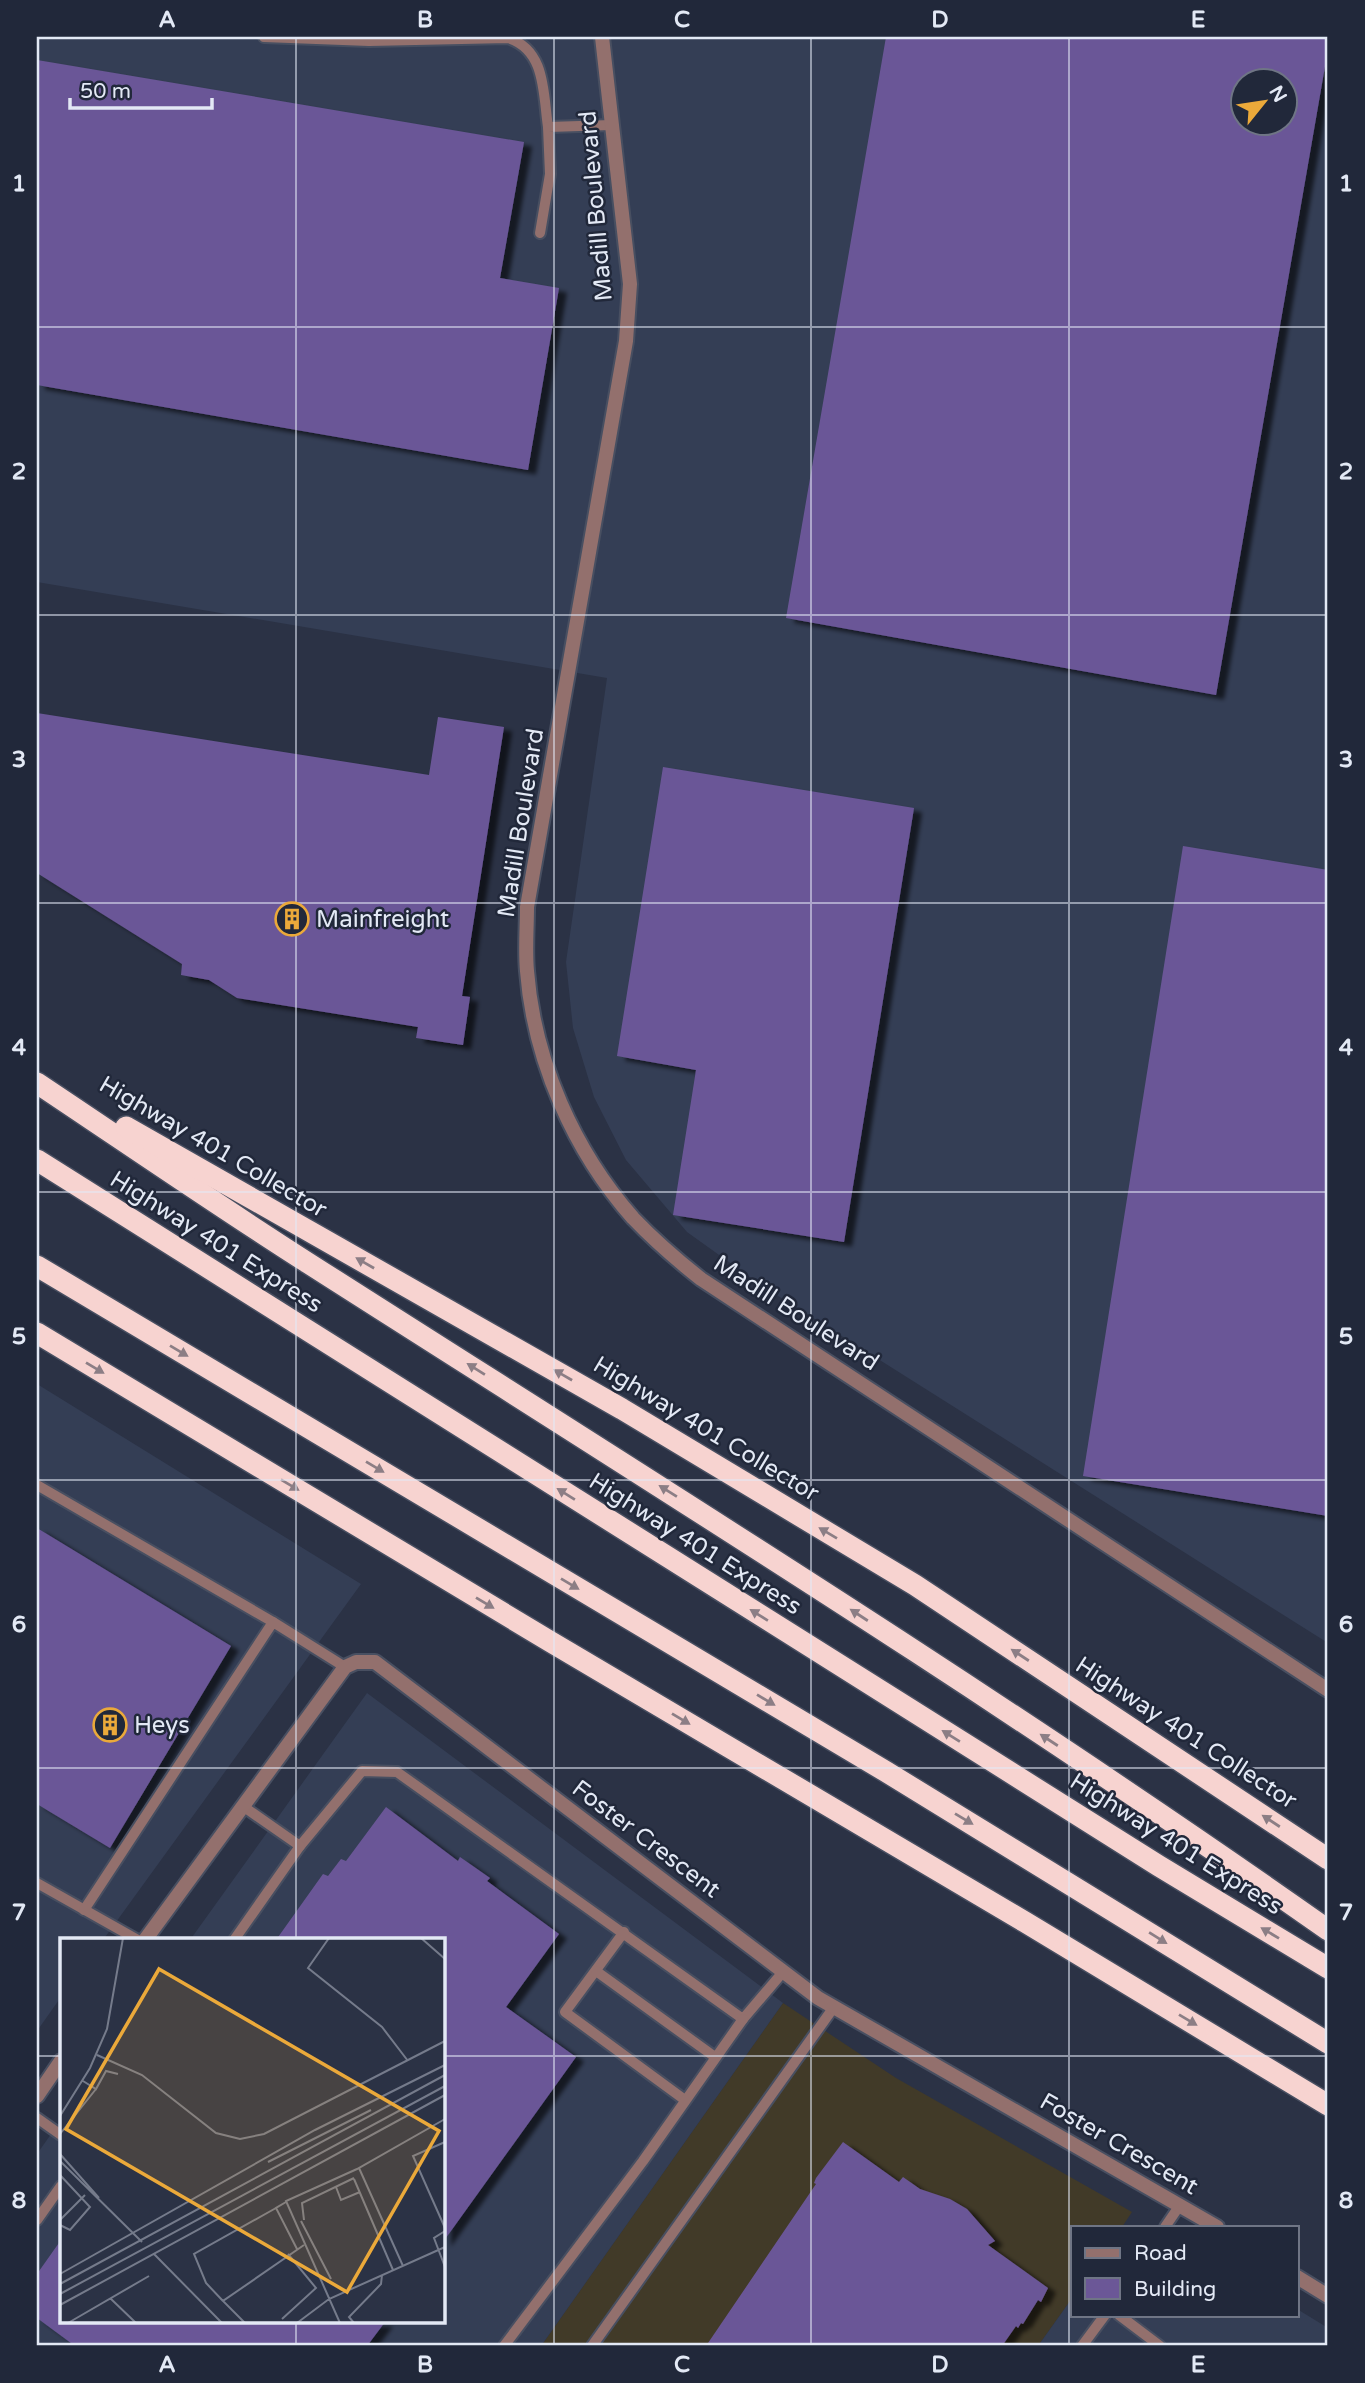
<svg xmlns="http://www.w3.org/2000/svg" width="1365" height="2383" viewBox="0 0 1365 2383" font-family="'Varela Round',sans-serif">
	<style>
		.commercial { fill: #413a28 }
		.built { fill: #343e55; fill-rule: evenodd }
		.building { fill: #6b5797; fill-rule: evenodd; filter: url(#shadow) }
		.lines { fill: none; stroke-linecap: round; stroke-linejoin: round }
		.service-casing { stroke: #484f61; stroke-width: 14 }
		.minor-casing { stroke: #484f61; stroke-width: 18 }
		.motorway-casing { stroke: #484f61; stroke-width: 24 }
		.service { stroke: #93706d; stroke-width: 10 }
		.minor { stroke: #93706d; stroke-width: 14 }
		.motorway { stroke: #f7d3d0; stroke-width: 21 }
		.oneway { fill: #8c7e85 }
		.grid { fill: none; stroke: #e3e9f5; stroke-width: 2; stroke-opacity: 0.55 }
		.labels { text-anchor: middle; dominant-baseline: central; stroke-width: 5; stroke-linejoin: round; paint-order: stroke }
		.street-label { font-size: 24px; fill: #e3e9f5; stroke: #21283a }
		.poi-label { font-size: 24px; fill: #e3e9f5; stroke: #21283a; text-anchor: start }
		.inset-road { fill: none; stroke: #757b8b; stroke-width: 2 }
		.view { fill: #eba93a; fill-opacity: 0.15; stroke: #eba93a; stroke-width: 3.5 }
		.inset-edge { fill: none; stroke: #e3e9f5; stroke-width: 3.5 }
		.neatline { fill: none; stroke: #e3e9f5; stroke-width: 2.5 }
		.grid-label { font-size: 23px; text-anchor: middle; font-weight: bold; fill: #e3e9f5 }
	</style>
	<defs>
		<filter id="shadow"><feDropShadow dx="8" dy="4.5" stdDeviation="2" flood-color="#0009"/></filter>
	</defs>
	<rect width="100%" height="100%" fill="#2b3245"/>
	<polygon class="commercial" points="783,2003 896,2078 1132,2212 1122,2227 1073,2227 1073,2297 1038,2346 541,2346"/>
	<g class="built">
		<path d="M37 37H1328V1643L761 1285 687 1232 626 1160 594 1097 573 1028 566 962 607 678 37 582ZM1242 80H1284V122H1242Z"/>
		<polygon points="37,1384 361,1584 103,1940 61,1940 61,1997 37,2031"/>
		<polygon points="367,1693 783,2003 541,2346 41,2346 37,2343 37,2154 61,2120 61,2322 443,2322 443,1940 190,1940"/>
		<polygon points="1073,2297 1073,2315 1297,2315 1297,2309 1328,2328 1328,2346 1038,2346"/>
	</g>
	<g class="building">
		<path d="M886 37H1328V49L1216 695 786 618ZM1242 80H1284V122H1242Z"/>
		<polygon points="37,60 524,142 500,278 559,288 528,470 37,385"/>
		<polygon points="37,713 429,775 438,717 504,727 462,996 470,997 463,1045 416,1038 418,1027 237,998 209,980 181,975 182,964 37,873"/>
		<polygon points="663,767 914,808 844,1242 673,1215 696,1070 617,1056"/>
		<polygon points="1183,846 1328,870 1328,1516 1083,1476"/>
		<polygon points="37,1528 231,1646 110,1848 37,1804"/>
		<polygon points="386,1807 458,1861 460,1857 490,1878 487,1881 559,1934 506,2007 576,2057 443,2242 443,1940 276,1940 323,1874 328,1876 341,1859 346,1861"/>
		<polygon points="843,2142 899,2182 903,2177 920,2189 950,2199 967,2209 995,2241 988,2245 1048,2288 1041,2302 1038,2300 1023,2324 1021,2323 1018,2328 1016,2326 1002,2346 706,2346 816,2184 814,2183 816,2178"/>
		<polygon points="61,2240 61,2322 385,2322 367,2346 75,2346 37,2318 37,2274"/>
	</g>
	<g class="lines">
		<defs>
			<g id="service">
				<polyline points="264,37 369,41"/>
				<path d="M369 37V41L508 38C546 50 543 93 548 127"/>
				<polyline points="540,233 550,174 548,127 612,125"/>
				<polyline points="37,1485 273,1622"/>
				<polyline points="300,1846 362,1771 397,1772 743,2019 783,1972"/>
				<polyline points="37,1883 138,1940"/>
				<polyline points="84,1910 273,1622 345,1667"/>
				<polyline points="624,1932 565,2012 685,2100"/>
				<polyline points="234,1940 300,1846 244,1807"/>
				<polyline points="596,1971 715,2057"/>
				<polyline points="37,2118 61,2135"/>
				<polyline points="37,2220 61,2186"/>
				<polyline points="1165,2227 1180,2205"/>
				<polyline points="1119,2315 1160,2346"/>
				<polyline points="504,2346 643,2161 743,2019"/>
				<polyline points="592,2346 834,2007"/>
				<polyline points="1082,2346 1105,2315"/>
			</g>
			<g id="minor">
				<path d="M602 37 630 284 626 341 527 907C527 928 525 950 527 971 534 1061 574 1151 633 1218 654 1240 677 1260 701 1279L1328 1690"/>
				<polyline points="145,1940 345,1667 356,1662 375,1662 818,1998 1217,2227"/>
				<polyline points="37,2096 61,2061"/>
				<polyline points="1297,2277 1328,2296"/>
			</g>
			<g id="motorway">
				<path d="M37 1083C127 1143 217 1205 308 1263 651 1482 996 1696 1328 1930"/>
				<polyline points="126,1127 622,1409 915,1585 1328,1859"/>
				<polyline points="37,1160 1159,1866 1328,1968"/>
				<polyline points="37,1266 885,1771 1328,2043"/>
				<polyline points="37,1333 551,1642 1025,1922 1328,2105"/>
			</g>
		</defs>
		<use href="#service" class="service-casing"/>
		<use href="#minor" class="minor-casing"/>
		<use href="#motorway" class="motorway-casing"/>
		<use href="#service" class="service"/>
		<use href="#minor" class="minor"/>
		<use href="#motorway" class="motorway"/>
	</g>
	<defs><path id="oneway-solid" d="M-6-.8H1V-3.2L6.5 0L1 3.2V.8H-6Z" transform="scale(1.75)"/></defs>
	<g class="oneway">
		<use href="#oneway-solid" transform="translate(365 1263) rotate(-150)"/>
		<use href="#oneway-solid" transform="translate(179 1351) rotate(31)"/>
		<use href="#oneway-solid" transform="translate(95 1368) rotate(31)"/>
		<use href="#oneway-solid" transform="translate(476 1369) rotate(-148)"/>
		<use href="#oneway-solid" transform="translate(563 1375) rotate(-150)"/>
		<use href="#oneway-solid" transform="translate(375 1467) rotate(31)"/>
		<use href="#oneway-solid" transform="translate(290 1485) rotate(31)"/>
		<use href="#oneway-solid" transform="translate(668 1491) rotate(-148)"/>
		<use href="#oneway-solid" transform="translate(566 1494) rotate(-148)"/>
		<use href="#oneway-solid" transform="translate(828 1533) rotate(-149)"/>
		<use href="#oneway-solid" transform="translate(570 1584) rotate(31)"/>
		<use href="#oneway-solid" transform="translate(485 1603) rotate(31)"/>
		<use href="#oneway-solid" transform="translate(759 1615) rotate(-148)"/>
		<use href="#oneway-solid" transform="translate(859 1615) rotate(-147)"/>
		<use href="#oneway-solid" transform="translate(1020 1655) rotate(-147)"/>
		<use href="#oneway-solid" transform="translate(766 1700) rotate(31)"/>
		<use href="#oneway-solid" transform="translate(681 1719) rotate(31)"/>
		<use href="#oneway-solid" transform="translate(951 1736) rotate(-148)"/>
		<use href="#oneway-solid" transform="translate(1049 1740) rotate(-147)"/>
		<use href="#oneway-solid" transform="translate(964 1819) rotate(31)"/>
		<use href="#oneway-solid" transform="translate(1271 1821) rotate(-147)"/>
		<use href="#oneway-solid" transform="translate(1270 1933) rotate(-149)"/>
		<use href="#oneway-solid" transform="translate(1158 1938) rotate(32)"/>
		<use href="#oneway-solid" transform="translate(1188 2020) rotate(31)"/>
	</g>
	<path class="grid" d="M296 37V1940M554 37V2346M811 37V2346M1069 37V2346M37 327H1328M37 615H1328M37 903H1328M37 1192H1328M37 1480H1328M37 1768H1328M37 2056H61M443 2056H1328M296 2322V2346"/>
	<defs>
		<symbol id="building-ring" viewBox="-11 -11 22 22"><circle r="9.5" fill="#21283a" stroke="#eba93a" stroke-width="1.5"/><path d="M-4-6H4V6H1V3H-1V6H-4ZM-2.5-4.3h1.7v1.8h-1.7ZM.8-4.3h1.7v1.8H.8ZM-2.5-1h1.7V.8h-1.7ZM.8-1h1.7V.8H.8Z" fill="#eba93a"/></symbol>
	</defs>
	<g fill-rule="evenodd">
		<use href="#building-ring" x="273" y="900" width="38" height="38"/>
		<use href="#building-ring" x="91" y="1706" width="38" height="38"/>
	</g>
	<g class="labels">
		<g class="street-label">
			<text transform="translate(596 206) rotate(-95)">Madill Boulevard</text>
			<text transform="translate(521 823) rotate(-81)">Madill Boulevard</text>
			<text transform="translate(213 1147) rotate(30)">Highway 401 Collector</text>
			<text transform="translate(216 1242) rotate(32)">Highway 401 Express</text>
			<text transform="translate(796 1313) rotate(33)">Madill Boulevard</text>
			<text transform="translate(706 1429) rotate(31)">Highway 401 Collector</text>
			<text transform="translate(695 1544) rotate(32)">Highway 401 Express</text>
			<text transform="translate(1186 1733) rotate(33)">Highway 401 Collector</text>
			<text transform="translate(646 1839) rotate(37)">Foster Crescent</text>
			<text transform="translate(1176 1844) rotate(32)">Highway 401 Express</text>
			<text transform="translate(1119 2144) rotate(30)">Foster Crescent</text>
		</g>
		<g class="poi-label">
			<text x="316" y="919">Mainfreight</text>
			<text x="134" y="1725">Heys</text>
		</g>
	</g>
	<g transform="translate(60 1938)">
		<rect width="385" height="385" fill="#2b3245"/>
		<path class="inset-road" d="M269 0 248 30 322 89 348 123M361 0 385 21M37 117 82 137 156 195 180 201 204 196 385 103M23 143 36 151 46 133 58 136M0 178 30 130 47 91 63 0M0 196 36 151M385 204 353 218 385 290M0 216 39 260M0 223 82 304M208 224 311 172M299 230 343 328M0 237 30 269 10 292 0 287M294 241 333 332M276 249 281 262 300 254M226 264 216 270 237 311M0 282 25 257M244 282 242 265 294 240M241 283 271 341M385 293 374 300 385 329M94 316 162 385M0 336 255 192 385 127M0 346 385 137M0 356 385 148M50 360 76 385M163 363 146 345 134 316 216 270M0 367 385 157M222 381 256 350 228 316M8 385 89 338M185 385 163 363 244 307M237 385 269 361 385 309M280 385 226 263 297 231 385 181M294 385 289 379 321 346 322 337"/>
		<path class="view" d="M99 31 379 193 287 354 6 191Z"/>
		<rect width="385" height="385" class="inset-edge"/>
	</g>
	<rect width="1365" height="2383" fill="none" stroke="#21283a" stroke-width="77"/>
	<rect x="1071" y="2226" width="228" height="91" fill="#21283a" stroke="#6f7585" stroke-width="2"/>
	<rect x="1085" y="2248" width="35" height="10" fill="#93706d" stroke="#6f7585" stroke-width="2"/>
	<text x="1134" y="2260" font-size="21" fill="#e3e9f5">Road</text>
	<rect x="1085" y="2278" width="35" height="21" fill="#6b5797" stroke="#6f7585" stroke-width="2"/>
	<text x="1134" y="2296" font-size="21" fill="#e3e9f5">Building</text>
	<g transform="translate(1264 102) rotate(60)"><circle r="33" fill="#21283a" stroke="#6f7585" stroke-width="2"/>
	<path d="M0-5L12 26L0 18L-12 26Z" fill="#eba93a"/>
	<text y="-10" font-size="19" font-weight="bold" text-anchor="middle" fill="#e3e9f5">N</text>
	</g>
	<path d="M70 98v10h142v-10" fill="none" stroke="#e3e9f5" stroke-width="3.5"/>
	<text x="80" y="98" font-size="21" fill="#e3e9f5" stroke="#21283a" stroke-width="5" paint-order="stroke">50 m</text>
	<rect x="38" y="38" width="1288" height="2306" class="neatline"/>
	<g class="grid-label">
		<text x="167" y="27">A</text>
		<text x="425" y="27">B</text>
		<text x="682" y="27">C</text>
		<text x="940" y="27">D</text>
		<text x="1198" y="27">E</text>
		<text x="19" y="191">1</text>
		<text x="1346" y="191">1</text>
		<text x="19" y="479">2</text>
		<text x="1346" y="479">2</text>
		<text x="19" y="767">3</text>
		<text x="1346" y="767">3</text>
		<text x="19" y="1055">4</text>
		<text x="1346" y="1055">4</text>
		<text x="19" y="1344">5</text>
		<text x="1346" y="1344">5</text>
		<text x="19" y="1632">6</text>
		<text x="1346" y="1632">6</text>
		<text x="19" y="1920">7</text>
		<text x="1346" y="1920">7</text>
		<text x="19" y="2208">8</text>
		<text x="1346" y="2208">8</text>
		<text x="167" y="2372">A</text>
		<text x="425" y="2372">B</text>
		<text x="682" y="2372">C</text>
		<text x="940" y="2372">D</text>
		<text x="1198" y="2372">E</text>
	</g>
</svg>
